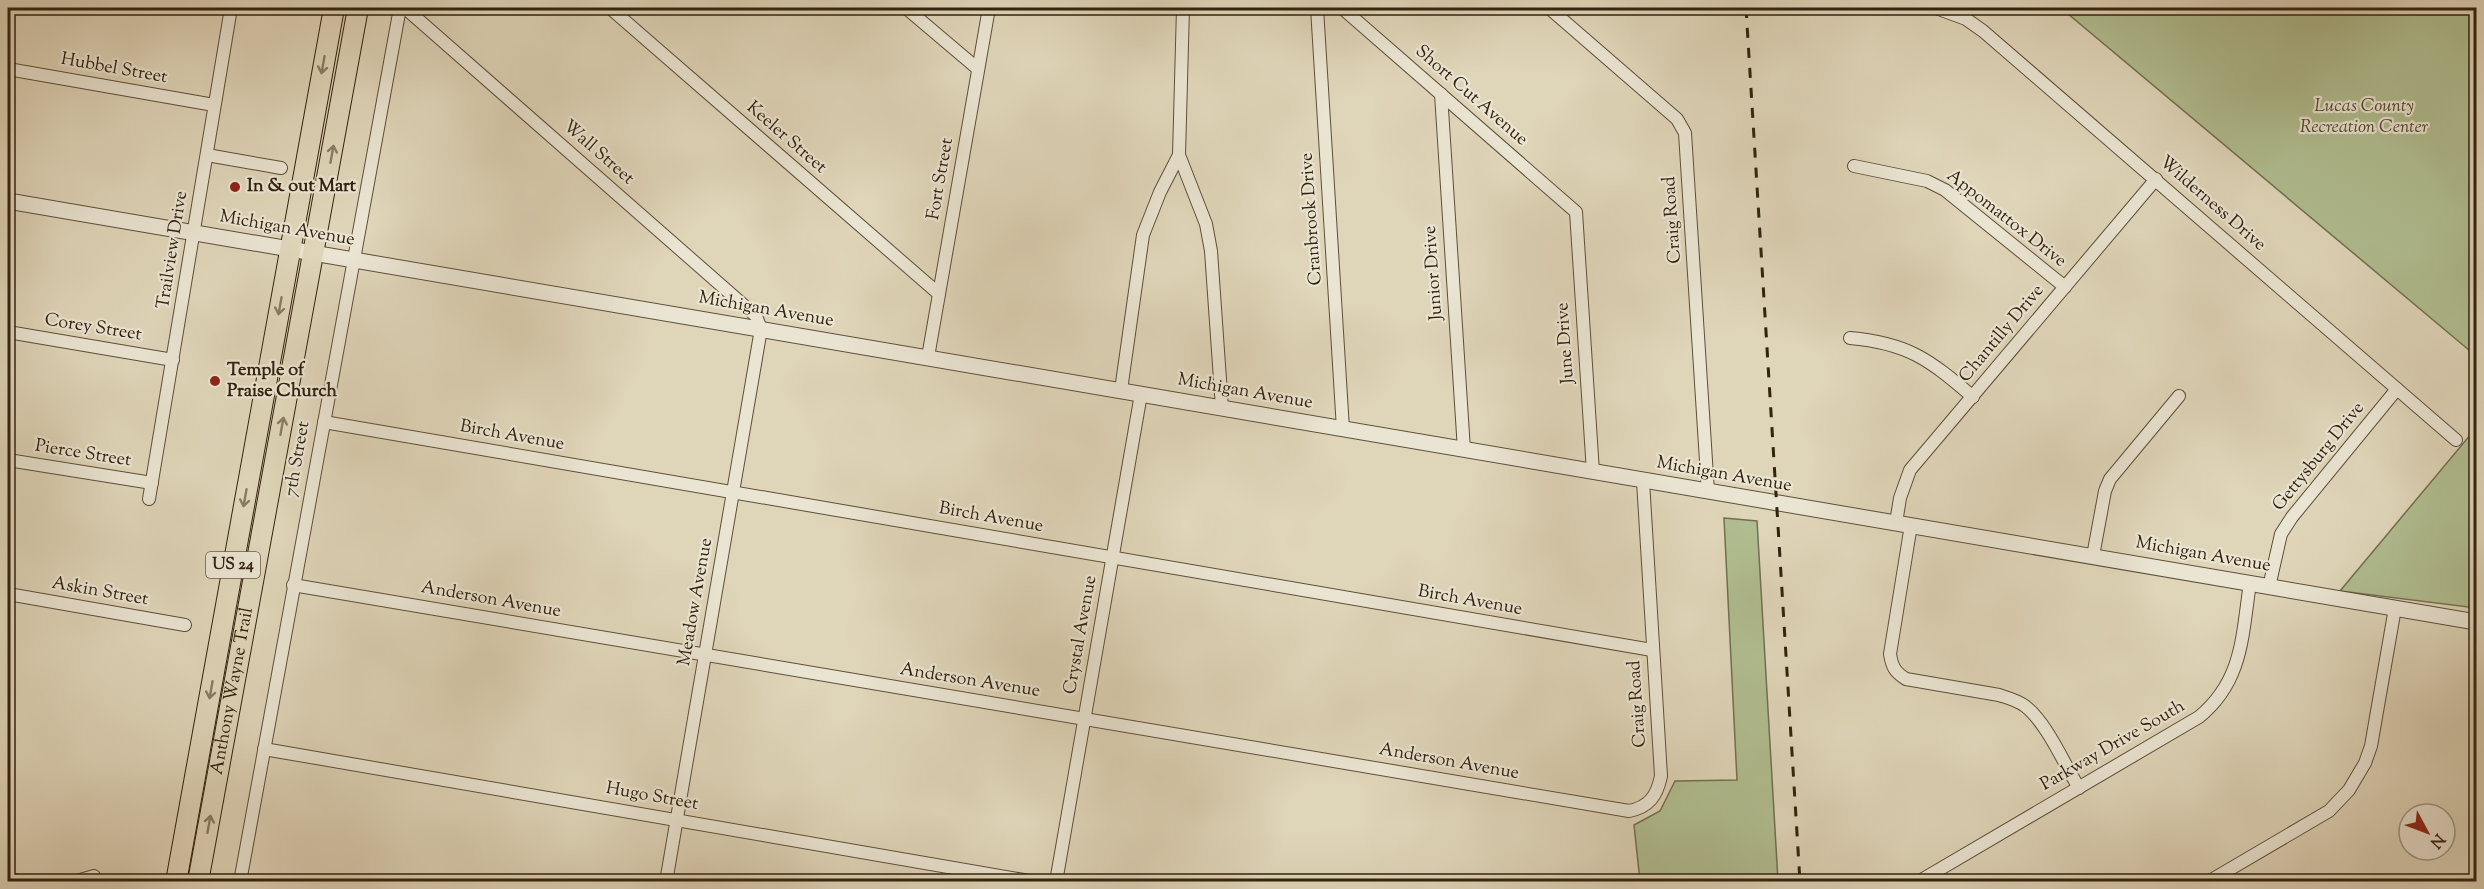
<svg xmlns="http://www.w3.org/2000/svg" width="2484" height="889" viewBox="0 0 2484 889" font-family="'Sorts Mill Goudy',serif">
	<style>
		.green { fill: #b0bd90; stroke: #71704f; stroke-width: 1.5 }
		.lines { fill: none; stroke-linecap: round; stroke-linejoin: round }
		.minor-casing { stroke: #5d4f39; stroke-width: 14 }
		.tertiary-casing { stroke: #5d4f39; stroke-width: 17 }
		.trunk-casing { stroke: #32220e; stroke-width: 22 }
		.minor { stroke: #eae4d2; stroke-width: 12 }
		.tertiary { stroke: #eae4d2; stroke-width: 15 }
		.trunk { stroke: #dfd5b9; stroke-width: 20 }
		.rail { stroke: #32220e; stroke-width: 3; stroke-dasharray: 10 10; stroke-linecap: butt }
		.oneway { stroke: #887c64 }
		.poi-dot { fill: #8f2418; stroke: #eae4d2; stroke-width: 2 }
		.labels { text-anchor: middle; dominant-baseline: central; stroke-width: 4.5; stroke-linejoin: round; paint-order: stroke }
		.shield { fill: #eae4d2; stroke: #695c49; stroke-width: 1.5 }
		.shield-label { font-size: 16px; font-weight: bold; fill: #32220e }
		.street-label { font-size: 18px; fill: #32220e; stroke: #eae4d2 }
		.park-label { font-size: 18px; font-style: italic; fill: #52492e; stroke: #eae4d2 }
		.poi-label { font-size: 18px; font-weight: bold; fill: #32220e; stroke: #eae4d2; text-anchor: start }
	</style>
	<rect width="100%" height="100%" fill="#dfd5b9"/>
	<filter id="stains"><feTurbulence type="fractalNoise" baseFrequency=".00333" numOctaves="4"/><feColorMatrix values="0 0 0 0 .2 0 0 0 0 .09 0 0 0 0 .02 0 0 0 .5 -.17"/></filter>
	<radialGradient id="worn" r=".72"><stop offset=".6" stop-color="#630" stop-opacity="0"/><stop offset="1" stop-color="#630" stop-opacity=".3"/></radialGradient>
	<g class="green">
		<polygon points="2061,8 2476,8 2476,356"/>
		<polygon points="2476,428 2476,608 2340,591"/>
		<polygon points="1724,518 1757,521 1778,881 1640,881 1634,825 1660,811 1675,781 1737,780"/>
	</g>
	<g class="lines">
		<defs>
			<g id="minor">
				<polyline points="405,8 756,316 761,329 666,882"/>
				<polyline points="610,8 939,294"/>
				<polyline points="906,8 978,69"/>
				<polyline points="1183,8 1179,155 1206,224 1211,251 1222,408"/>
				<polyline points="1317,8 1343,429"/>
				<polyline points="1342,8 1576,212 1593,472"/>
				<polyline points="1549,8 1677,119 1685,133 1708,492"/>
				<polyline points="1936,8 1966,19 1983,31 2456,440"/>
				<polyline points="8,69 214,105"/>
				<polyline points="1441,94 1464,450"/>
				<polyline points="207,155 281,168"/>
				<polyline points="1854,166 1927,181 1945,190 2065,287"/>
				<polyline points="8,332 173,360"/>
				<path d="M1850 338C1908 343 1930 360 1973 397"/>
				<polyline points="928,357 989,8"/>
				<polyline points="1121,390 1143,235 1160,192 1179,155"/>
				<polyline points="324,422 1652,650"/>
				<polyline points="8,460 152,483"/>
				<polyline points="149,499 231,8"/>
				<polyline points="1896,523 1900,498 1910,470 2156,179"/>
				<path d="M1911 525 1890 654C1892 667 1895 672 1906 679L1999 695C2008 698 2017 700 2025 706 2047 723 2064 764 2079 788"/>
				<polyline points="2093,556 2105,491 2110,479 2179,396"/>
				<path d="M293 585 1629 811C1649 807 1657 796 1661 776L1643 481"/>
				<polyline points="2269,587 2281,534 2292,517 2397,389"/>
				<polyline points="8,594 185,625"/>
				<polyline points="264,749 1035,882"/>
				<polyline points="8,879 24,882"/>
				<polyline points="73,882 94,876"/>
				<polyline points="240,882 400,8"/>
				<polyline points="1056,882 1141,394"/>
				<path d="M1918 882 2199 717C2243 681 2242 636 2250 583"/>
				<polyline points="2208,882 2329,811 2349,790 2365,763 2371,746 2395,608"/>
			</g>
			<polyline id="tertiary" points="8,201 2476,622"/>
			<g id="trunk">
				<polyline points="176,882 334,8"/>
				<path id="s1" d="M198 882 358 8"/>
			</g>
		</defs>
		<use href="#minor" class="minor-casing"/>
		<use href="#tertiary" class="tertiary-casing"/>
		<use href="#trunk" class="trunk-casing"/>
		<use href="#minor" class="minor"/>
		<use href="#tertiary" class="tertiary"/>
		<use href="#trunk" class="trunk"/>
		<polyline class="rail" points="1746,8 1800,882"/>
	</g>
	<defs><path id="oneway-shaft" d="M-6 0H5M1.5-3L5.5 0L1.5 3" fill="none" stroke-width="1.6" stroke-linecap="round" stroke-linejoin="round" transform="scale(1.5)"/></defs>
	<g class="oneway">
		<use href="#oneway-shaft" transform="translate(323 65) rotate(100)"/>
		<use href="#oneway-shaft" transform="translate(332 154) rotate(-80)"/>
		<use href="#oneway-shaft" transform="translate(280 306) rotate(100)"/>
		<use href="#oneway-shaft" transform="translate(282 426) rotate(-80)"/>
		<use href="#oneway-shaft" transform="translate(245 498) rotate(100)"/>
		<use href="#oneway-shaft" transform="translate(211 690) rotate(100)"/>
		<use href="#oneway-shaft" transform="translate(209 824) rotate(-80)"/>
	</g>
	<g class="poi-dot">
		<circle cx="235" cy="187" r="6"/>
		<circle cx="215" cy="381" r="6"/>
	</g>
	<g class="labels">
		<rect class="shield" x="206" y="552" width="54" height="26" rx="4.5"/>
		<g class="shield-label">
			<text x="233" y="565">US 24</text>
		</g>
		<g class="street-label">
			<text transform="translate(114 69) rotate(10)">Hubbel Street</text>
			<text transform="translate(1471 96) rotate(41)">Short Cut Avenue</text>
			<text transform="translate(786 138) rotate(41)">Keeler Street</text>
			<text transform="translate(598 153) rotate(41)">Wall Street</text>
			<text transform="translate(941 179) rotate(-80)">Fort Street</text>
			<text transform="translate(2212 204) rotate(41)">Wilderness Drive</text>
			<text transform="translate(1312 219) rotate(-94)">Cranbrook Drive</text>
			<text transform="translate(2006 219) rotate(38)">Appomattox Drive</text>
			<text transform="translate(1673 220) rotate(-94)">Craig Road</text>
			<text transform="translate(287 229) rotate(10)">Michigan Avenue</text>
			<text transform="translate(173 250) rotate(-81)">Trailview Drive</text>
			<text transform="translate(1434 273) rotate(-94)">Junior Drive</text>
			<text transform="translate(766 310) rotate(10)">Michigan Avenue</text>
			<text transform="translate(93 328) rotate(9)">Corey Street</text>
			<text transform="translate(2002 334) rotate(-50)">Chantilly Drive</text>
			<text transform="translate(1566 343) rotate(-94)">June Drive</text>
			<text transform="translate(1245 392) rotate(10)">Michigan Avenue</text>
			<text transform="translate(512 436) rotate(10)">Birch Avenue</text>
			<text transform="translate(83 454) rotate(9)">Pierce Street</text>
			<text transform="translate(2319 457) rotate(-51)">Gettysburg Drive</text>
			<text transform="translate(298 459) rotate(-80)">7th Street</text>
			<text transform="translate(1724 475) rotate(10)">Michigan Avenue</text>
			<text transform="translate(991 518) rotate(10)">Birch Avenue</text>
			<text transform="translate(2203 555) rotate(10)">Michigan Avenue</text>
			<text transform="translate(100 592) rotate(10)">Askin Street</text>
			<text transform="translate(491 600) rotate(10)">Anderson Avenue</text>
			<text transform="translate(1470 601) rotate(10)">Birch Avenue</text>
			<text transform="translate(696 602) rotate(-80)">Meadow Avenue</text>
			<text transform="translate(1081 635) rotate(-80)">Crystal Avenue</text>
			<text transform="translate(970 681) rotate(9)">Anderson Avenue</text>
			<text stroke="none"><textPath href="#s1" startOffset="194">Anthony Wayne Trail</textPath></text>
			<text transform="translate(1638 704) rotate(-94)">Craig Road</text>
			<text transform="translate(2113 746) rotate(-30)">Parkway Drive South</text>
			<text transform="translate(1449 762) rotate(10)">Anderson Avenue</text>
			<text transform="translate(652 797) rotate(10)">Hugo Street</text>
		</g>
		<g class="park-label">
			<text x="2364" y="107">Lucas County<tspan x="2364" dy="21">Recreation Center</tspan></text>
		</g>
		<g class="poi-label">
			<text x="247" y="187">In &amp; out Mart</text>
			<text x="227" y="371">Temple of<tspan x="227" dy="21">Praise Church</tspan></text>
		</g>
	</g>
	<rect width="2484" height="889" fill="none" stroke="#dfd5b9" stroke-width="30"/>
	<rect x="9" y="9" width="2466" height="871" fill="none" stroke="#32220e" stroke-width="3"/>
	<rect x="15" y="15" width="2454" height="859" fill="none" stroke="#32220e" stroke-width="1.5"/>
	<g transform="translate(2427 832) rotate(131)"><circle r="28" fill="#eae4d2" stroke="#a09684" stroke-width="1.5"/>
	<path d="M0-4.5L10 22L0 15L-10 22Z" fill="#8f2418"/>
	<text y="-9" font-size="16" font-weight="bold" text-anchor="middle" fill="#32220e">N</text>
	</g>
	<rect width="100%" height="100%" filter="url(#stains)"/>
	<rect width="100%" height="100%" fill="url(#worn)"/>
</svg>
